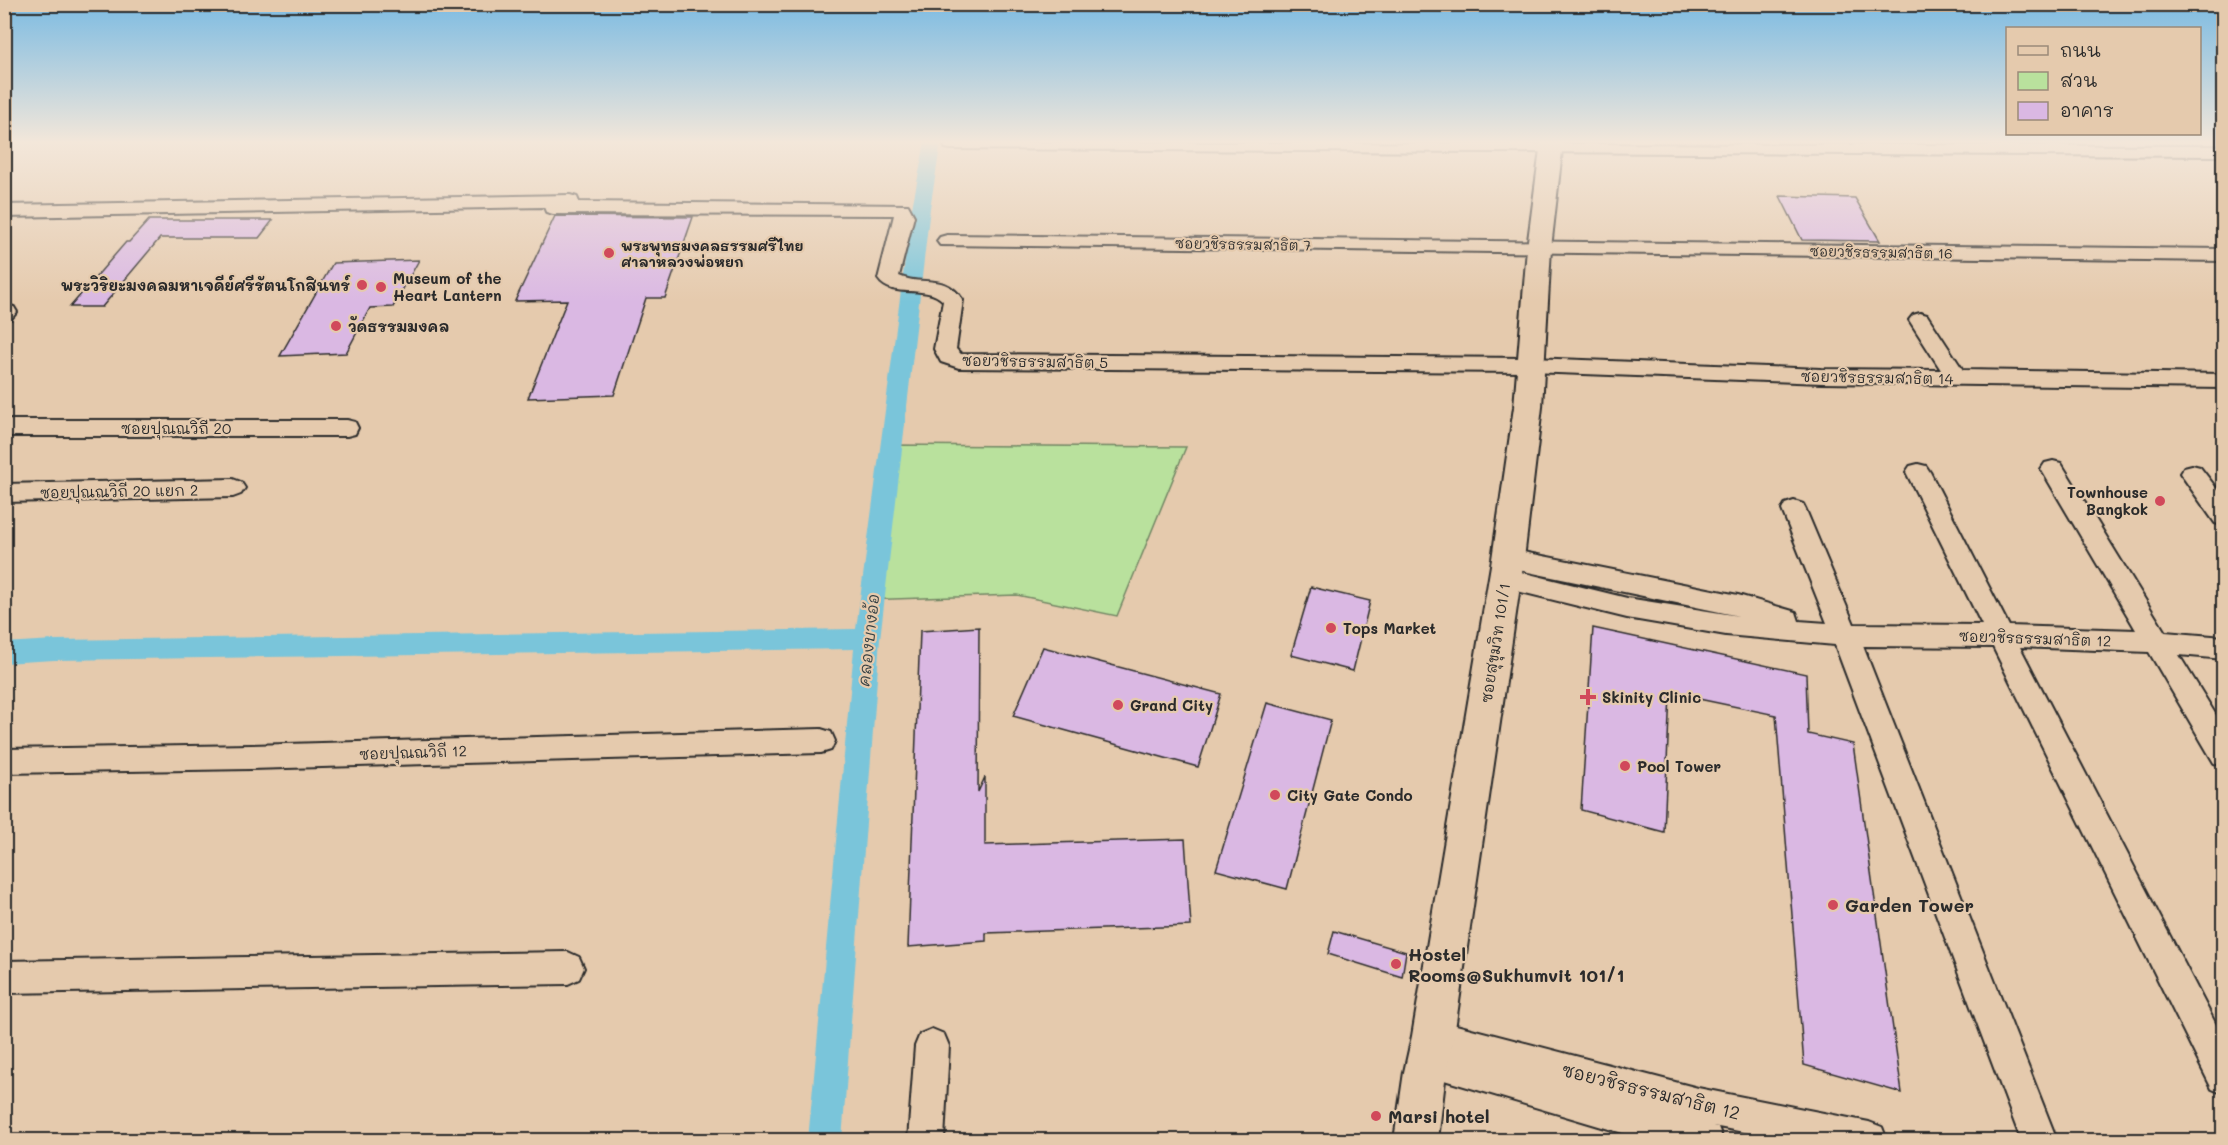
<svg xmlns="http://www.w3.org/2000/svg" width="2228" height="1145" viewBox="0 0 2228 1145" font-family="Mali,'Playpen Sans Thai',sans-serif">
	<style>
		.green { fill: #b9e19d; stroke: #728664; stroke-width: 1.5 }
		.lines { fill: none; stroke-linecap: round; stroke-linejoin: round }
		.canal { fill: #7ac5da; fill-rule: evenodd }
		.building { fill: #dab8e3; stroke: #2b2b2b; stroke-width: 1.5 }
		.minor-casing { stroke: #2b2b2b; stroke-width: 4 }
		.tertiary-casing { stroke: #2b2b2b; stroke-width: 4 }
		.minor { fill: #e5caad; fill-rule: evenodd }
		.tertiary { fill: #e5caad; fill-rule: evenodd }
		.poi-dot { fill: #d1495b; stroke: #e5caad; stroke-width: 2 }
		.labels { text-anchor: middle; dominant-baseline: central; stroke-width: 4.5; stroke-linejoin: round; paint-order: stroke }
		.far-street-label { font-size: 14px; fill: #2b2b2b; stroke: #e5caad }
		.far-poi-label { font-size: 14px; font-weight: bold; fill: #2b2b2b; stroke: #e5caad; text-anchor: start }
		.poi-label { font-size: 15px; font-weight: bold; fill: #2b2b2b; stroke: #e5caad; text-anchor: start }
		.street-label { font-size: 15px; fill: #2b2b2b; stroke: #e5caad }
		.water-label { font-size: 16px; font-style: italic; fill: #374245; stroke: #e5caad }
		.near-poi-label { font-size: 18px; font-weight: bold; fill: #2b2b2b; stroke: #e5caad; text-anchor: start }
		.near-street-label { font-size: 18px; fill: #2b2b2b; stroke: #e5caad }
	</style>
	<rect width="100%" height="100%" fill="#e5caad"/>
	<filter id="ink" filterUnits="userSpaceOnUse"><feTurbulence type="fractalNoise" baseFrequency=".0167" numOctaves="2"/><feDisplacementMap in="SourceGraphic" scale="12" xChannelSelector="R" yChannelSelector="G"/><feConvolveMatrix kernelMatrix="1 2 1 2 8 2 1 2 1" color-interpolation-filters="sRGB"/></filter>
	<g filter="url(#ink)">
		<polygon class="green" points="887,445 1186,447 1117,616 1017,595 862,600"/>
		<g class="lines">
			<polygon class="canal" points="925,142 941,142 930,208 880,639 842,1140 808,1140 854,649 54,660 4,663 4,643 54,640 856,629 912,208"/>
		</g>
		<g class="building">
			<polygon points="1780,196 1855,198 1880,241 1802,240"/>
			<polygon points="555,216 693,217 665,298 646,298 614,395 528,398 567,300 515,301"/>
			<polygon points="149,220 273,220 259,238 160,238 102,307 70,307 126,242 129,242"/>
			<polygon points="419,260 393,307 370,308 346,353 280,356 333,263"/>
			<polygon points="1311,587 1370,601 1353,671 1291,655"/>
			<polygon points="979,627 978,792 985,777 985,845 1185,839 1191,926 986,933 986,941 908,947 920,631"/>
			<polygon points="1593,628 1806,674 1808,734 1853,744 1902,1093 1804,1065 1776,715 1670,693 1664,832 1581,810"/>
			<polygon points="1043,647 1221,694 1198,767 1013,716"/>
			<polygon points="1267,703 1331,720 1287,889 1216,870"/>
			<polygon points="1334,931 1406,952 1402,977 1328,954"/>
		</g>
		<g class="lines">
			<defs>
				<g id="minor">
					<polygon points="943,142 2224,146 2224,156 951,149 945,148"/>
					<path d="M570 195 577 197 579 202 908 205 914 216 899 276C924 287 944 272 963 300L956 349 961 354 1531 358 1821 369 1941 370 1909 320 1913 315 1920 313 1927 315 1963 370 2224 374V388L1821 383 1531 372 959 368 941 362 934 349 943 301C926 283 892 300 878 279L894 215 553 214 546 212 544 207 4 217V205Z"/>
					<polygon points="947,235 2224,249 2224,261 940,245 937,241 940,237"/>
					<polygon points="7,305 14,307 17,312 11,319 4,320 4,306"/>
					<polygon points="4,420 347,420 355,422 358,428 355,434 347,436 4,436"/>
					<polygon points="2053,461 2061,463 2165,632 2224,637 2224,659 2179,655 2224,728 2224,766 2214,763 2149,652 2020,647 2224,1040 2224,1094 2212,1089 1993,647 1863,646 2057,1140 2021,1140 1835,645 1726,635 1627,618 1505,588 1496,585 1492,578 1496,571 1505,568 1627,598 1739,616 1499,566 1495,559 1499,552 1508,549 1738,595 1796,612 1799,621 1827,623 1782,510 1785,504 1794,501 1803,504 1806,510 1854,624 1982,625 1906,472 1910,466 1918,464 1926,466 1930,472 2009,626 2136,630 2041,469 2045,463"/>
					<polygon points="2192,465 2200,467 2224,498 2224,526 2215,523 2180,473 2184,467"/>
					<polygon points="233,479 241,482 245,488 241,494 233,497 4,502 4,484"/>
					<polygon points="821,729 831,732 835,741 831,750 821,753 251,769 4,773 4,749 251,745"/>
					<polygon points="568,952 579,957 584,968 579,979 568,984 4,993 4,961"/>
					<polygon points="1433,1019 1698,1088 1869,1122 1882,1127 1887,1140 1785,1140 1713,1126 1718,1127 1723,1140 1646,1140 1417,1072 1412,1060 1417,1048 1420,1046 1416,1036 1421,1024"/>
					<polygon points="932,1029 944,1034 949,1046 944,1140 908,1140 915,1046 920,1034"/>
				</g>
				<polygon id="tertiary" points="1541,142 1563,142 1551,248 1542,407 1524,559 1454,1036 1446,1072 1438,1140 1394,1140 1404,1072 1412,1036 1492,559 1514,407 1527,248"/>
			</defs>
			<use href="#minor" class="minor-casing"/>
			<use href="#tertiary" class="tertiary-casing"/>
			<use href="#minor" class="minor"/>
			<use href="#tertiary" class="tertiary"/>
		</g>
	</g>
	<linearGradient id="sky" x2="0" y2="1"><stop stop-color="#7cbbe2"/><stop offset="0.47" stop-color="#f3e7da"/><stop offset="1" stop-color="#f3e7da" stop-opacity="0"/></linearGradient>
	<rect width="2228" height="302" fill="url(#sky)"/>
	<g class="poi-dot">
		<circle cx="609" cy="253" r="6"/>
		<circle cx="362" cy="285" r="6"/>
		<circle cx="381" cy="287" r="6"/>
		<circle cx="336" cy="326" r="6"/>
		<circle cx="2160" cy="501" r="6"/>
		<circle cx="1331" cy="628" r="6"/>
		<path d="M1585 688h6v6h6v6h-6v6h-6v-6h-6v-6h6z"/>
		<circle cx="1118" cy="705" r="6"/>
		<circle cx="1625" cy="766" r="6"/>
		<circle cx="1275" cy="795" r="6"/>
		<circle cx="1833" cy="905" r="6"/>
		<circle cx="1396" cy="964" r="6"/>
		<circle cx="1376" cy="1116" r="6"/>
	</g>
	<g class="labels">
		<g class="far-street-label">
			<text transform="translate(1243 244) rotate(1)">ซอยวชิรธรรมสาธิต 7</text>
			<text transform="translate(1881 252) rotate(1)">ซอยวชิรธรรมสาธิต 16</text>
		</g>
		<g class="far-poi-label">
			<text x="621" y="245">พระพุทธมงคลธรรมศรีไทย<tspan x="621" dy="16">ศาลาหลวงพ่อหยก</tspan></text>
		</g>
		<g class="poi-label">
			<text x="393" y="278">Museum of the<tspan x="393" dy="17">Heart Lantern</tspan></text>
			<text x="350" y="285" text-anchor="end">พระวิริยะมงคลมหาเจดีย์ศรีรัตนโกสินทร์</text>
			<text x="348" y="326">วัดธรรมมงคล</text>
			<text x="2148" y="492" text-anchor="end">Townhouse<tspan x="2148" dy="17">Bangkok</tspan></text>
			<text x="1343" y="628">Tops Market</text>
			<text x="1602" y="697">Skinity Clinic</text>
			<text x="1130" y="705">Grand City</text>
			<text x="1637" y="766">Pool Tower</text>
			<text x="1287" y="795">City Gate Condo</text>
		</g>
		<g class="street-label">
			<text transform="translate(1035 361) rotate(1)">ซอยวชิรธรรมสาธิต 5</text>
			<text transform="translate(1877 377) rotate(1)">ซอยวชิรธรรมสาธิต 14</text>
			<text x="176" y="428">ซอยปุณณวิถี 20</text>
			<text transform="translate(119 491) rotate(-1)">ซอยปุณณวิถี 20 แยก 2</text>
			<text transform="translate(2035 638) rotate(2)">ซอยวชิรธรรมสาธิต 12</text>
			<text transform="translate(1495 643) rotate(-81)">ซอยสุขุมวิท 101/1</text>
			<text transform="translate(413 752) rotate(-2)">ซอยปุณณวิถี 12</text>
		</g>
		<g class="water-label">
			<text transform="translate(868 640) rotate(-84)">คลองบางอ้อ</text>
		</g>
		<g class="near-poi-label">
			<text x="1845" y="905">Garden Tower</text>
			<text x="1408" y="954">Hostel<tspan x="1408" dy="21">Rooms@Sukhumvit 101/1</tspan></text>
			<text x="1388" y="1116">Marsi hotel</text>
		</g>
		<g class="near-street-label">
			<text transform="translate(1651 1091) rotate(14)">ซอยวชิรธรรมสาธิต 12</text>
		</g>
	</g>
	<rect width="2228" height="1145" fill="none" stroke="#e5caad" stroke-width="24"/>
	<rect x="12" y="12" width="2204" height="1121" fill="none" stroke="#2b2b2b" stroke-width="2" filter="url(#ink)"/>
	<rect x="2006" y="27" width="195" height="108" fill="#e5caad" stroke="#9b8a79" stroke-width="1.5"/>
	<rect x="2018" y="46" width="30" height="9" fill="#e5caad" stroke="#9b8a79" stroke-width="1.5"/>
	<text x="2060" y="57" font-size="18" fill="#2b2b2b">ถนน</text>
	<rect x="2018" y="72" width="30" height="18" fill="#b9e19d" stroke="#9b8a79" stroke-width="1.5"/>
	<text x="2060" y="87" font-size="18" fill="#2b2b2b">สวน</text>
	<rect x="2018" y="102" width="30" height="18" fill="#dab8e3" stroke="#9b8a79" stroke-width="1.5"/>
	<text x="2060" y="117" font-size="18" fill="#2b2b2b">อาคาร</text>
</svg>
